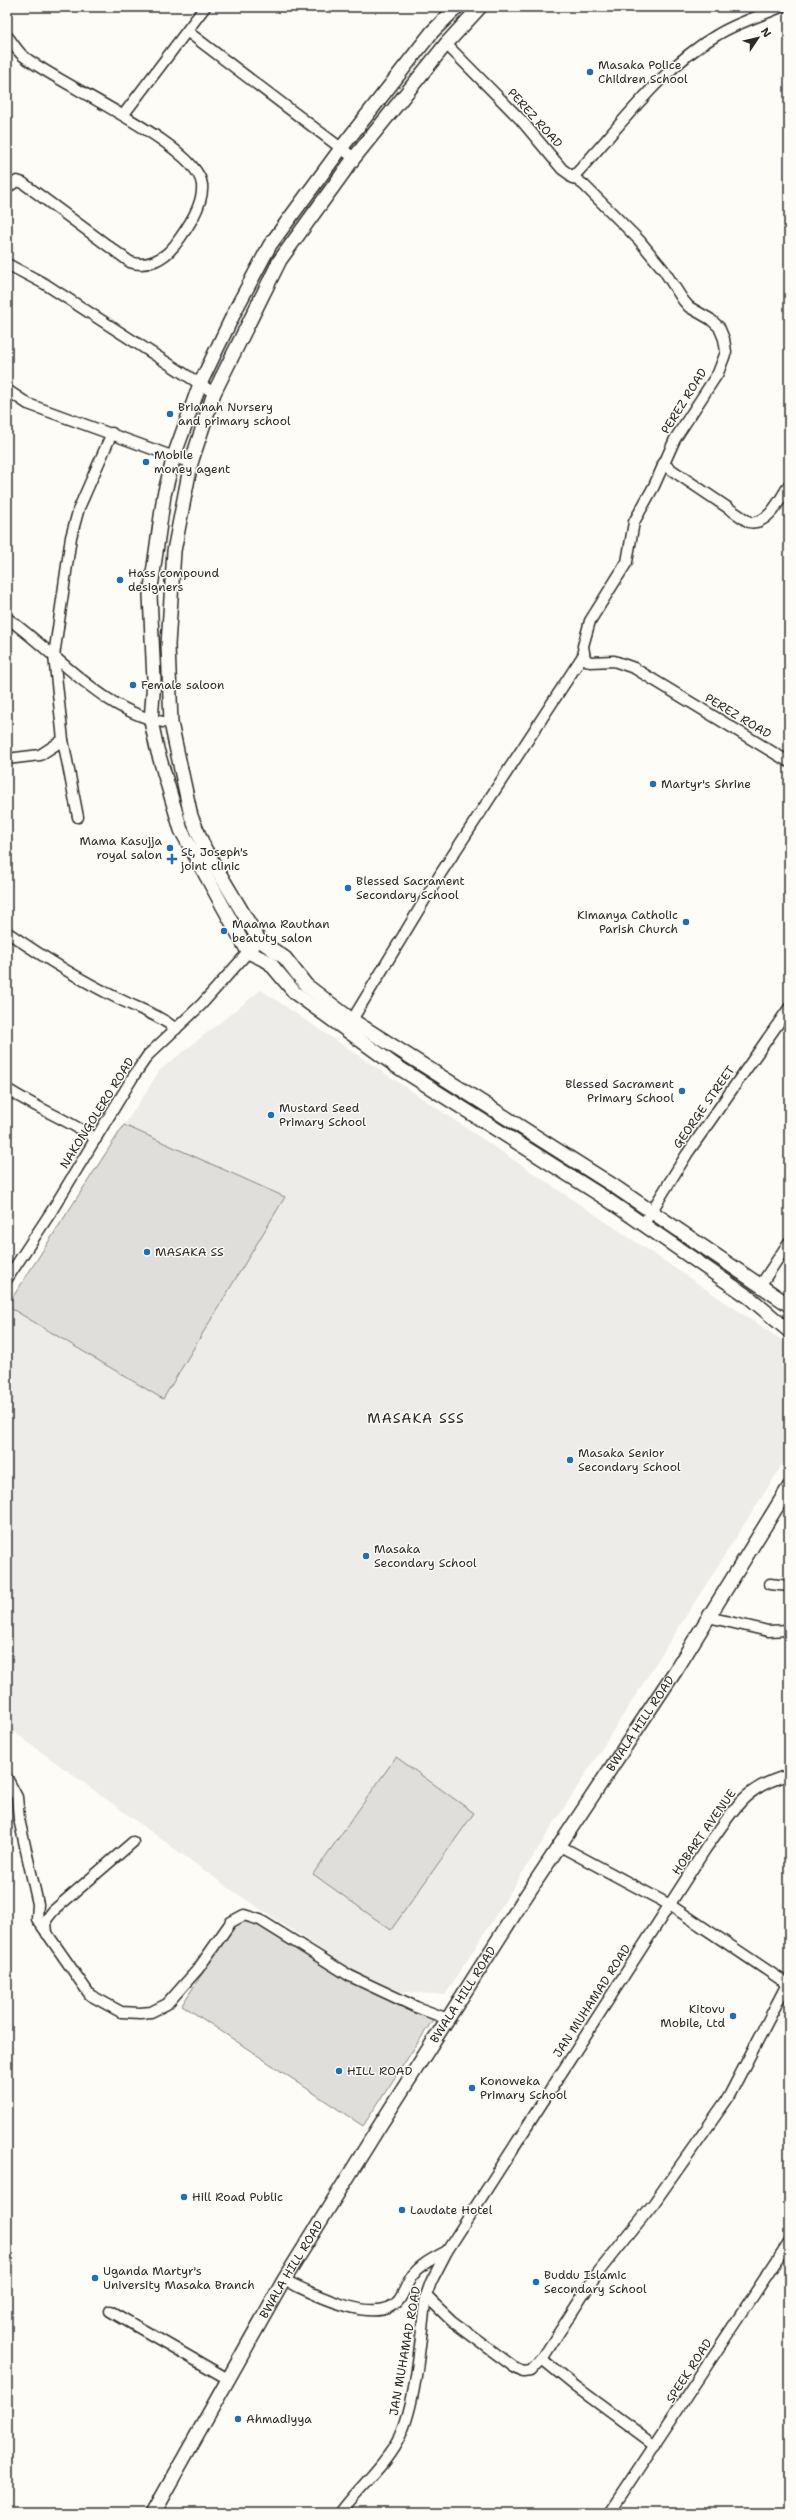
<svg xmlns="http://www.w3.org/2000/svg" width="796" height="2520" viewBox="0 0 796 2520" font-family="'Shantell Sans',sans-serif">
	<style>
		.built { fill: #edece8 }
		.grass { fill: #dfdeda; stroke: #858482 }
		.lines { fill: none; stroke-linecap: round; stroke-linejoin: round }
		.minor-casing { stroke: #2b2b2b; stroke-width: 13 }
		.tertiary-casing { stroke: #2b2b2b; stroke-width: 16 }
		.minor { stroke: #fdfcf7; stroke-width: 10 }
		.tertiary { stroke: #fdfcf7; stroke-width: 13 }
		.poi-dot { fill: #1f6fb2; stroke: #fdfcf7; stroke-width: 1.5 }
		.labels { text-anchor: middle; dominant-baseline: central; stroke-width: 3; stroke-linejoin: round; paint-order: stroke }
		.poi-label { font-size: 12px; fill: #2b2b2b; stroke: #fdfcf7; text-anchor: start }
		.street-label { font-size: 12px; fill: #2b2b2b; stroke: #fdfcf7 }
		.quarter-label { font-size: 14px; letter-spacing: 1px; fill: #2b2b2b; stroke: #fdfcf7 }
	</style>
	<rect width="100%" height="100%" fill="#fdfcf7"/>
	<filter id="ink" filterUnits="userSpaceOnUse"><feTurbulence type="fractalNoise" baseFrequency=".025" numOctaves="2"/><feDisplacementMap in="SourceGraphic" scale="8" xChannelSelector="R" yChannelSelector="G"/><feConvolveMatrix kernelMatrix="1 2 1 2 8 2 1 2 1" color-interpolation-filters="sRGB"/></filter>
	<g filter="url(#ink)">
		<polygon class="built" points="261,990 789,1345 789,1454 445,1995 394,1991 358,1974 230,1889 7,1727 7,1306 160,1070"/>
		<g class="grass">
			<polygon points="124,1125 285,1197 163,1399 7,1306"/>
			<polygon points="396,1757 474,1813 391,1930 313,1874"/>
			<polygon points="239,1916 256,1918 436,2015 363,2126 182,2005"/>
		</g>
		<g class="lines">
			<defs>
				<g id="minor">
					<polyline points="188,32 354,158"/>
					<path d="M7 36C12 42 17 50 22 55 55 83 199 145 202 185 204 205 186 230 175 245 164 259 147 268 130 262L23 183 17 181 7 188"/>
					<polyline points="446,44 521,120 562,169 584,185 639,240 663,269 683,300 689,307 710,319 719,327 724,339 726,352 718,373 675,439 654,486 634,522 627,562 590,621 583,646 585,659 590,662 614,661 634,668 789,762"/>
					<polyline points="124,114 205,7"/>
					<path d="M572 178C617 131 660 68 717 35 736 23 760 16 781 7"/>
					<polyline points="7,264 45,284 214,393"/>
					<polyline points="7,390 28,404 191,463"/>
					<path d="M663 464 749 522C768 526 780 499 789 485"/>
					<path d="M7 618C57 653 107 717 171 723"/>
					<polyline points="7,759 40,755 63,740"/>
					<polyline points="78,817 63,740 54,656 71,537 79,508 112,433"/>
					<path d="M7 932C43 957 80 980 119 999 139 1009 159 1015 176 1029"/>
					<polyline points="352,1020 441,873 584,654"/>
					<path d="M7 1089C36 1108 68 1120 96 1139"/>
					<polyline points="643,1225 687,1154 789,1008"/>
					<polyline points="7,1279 51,1212 133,1077 148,1055 201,1005 259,940"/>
					<polyline points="760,1286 789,1242"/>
					<polyline points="770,1584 789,1586"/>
					<polyline points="708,1617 768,1631 789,1630"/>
					<polyline points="7,1778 17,1797 19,1819 38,1904 37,1919 90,1995 121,2012 140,2013 151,2012 167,2004 198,1969 231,1922 244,1915 260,1920 350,1976 416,2007 448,2019"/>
					<polyline points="560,1846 670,1905 789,1985"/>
					<polyline points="47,1934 46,1920 53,1911 133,1842"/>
					<path d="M284 2280C307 2291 378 2328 399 2300 404 2293 407 2283 412 2276 421 2264 434 2258 447 2251"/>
					<polyline points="426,2296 452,2321 514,2367 523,2372 531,2371 542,2359 596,2275 654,2203 728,2098 787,1984"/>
					<polyline points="110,2311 228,2379"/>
					<polyline points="542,2359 575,2386 655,2445"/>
					<path d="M340 2513C358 2488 382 2469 397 2442 417 2407 420 2337 426 2296L431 2282 447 2251 706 1848C734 1811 741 1788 789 1775"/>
					<polyline points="609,2513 789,2242"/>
				</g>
				<g id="tertiary">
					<polyline points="457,7 432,32 342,147 270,245 237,307 200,384 174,456 164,495 150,595 154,680 151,721 157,749 181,830 248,952 269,962 295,993 396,1066 605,1198 750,1298 789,1331"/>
					<polyline points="480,7 446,44 354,158 280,260 214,393 191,463 174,551 168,645 171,723 191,816 205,849 259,940 285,958 306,985 352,1020 614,1186 789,1305"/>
					<path id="s1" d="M153 2513 284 2280 377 2130 524 1899 676 1670 789 1487"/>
				</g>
			</defs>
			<use href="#minor" class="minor-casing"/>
			<use href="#tertiary" class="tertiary-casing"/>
			<use href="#minor" class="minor"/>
			<use href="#tertiary" class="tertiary"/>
		</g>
	</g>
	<g class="poi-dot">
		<circle cx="590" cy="72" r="4"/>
		<circle cx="170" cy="414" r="4"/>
		<circle cx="146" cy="462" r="4"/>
		<circle cx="120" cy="580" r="4"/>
		<circle cx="133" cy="685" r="4"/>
		<circle cx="653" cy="784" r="4"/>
		<circle cx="170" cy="848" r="4"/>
		<path d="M170 853h4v4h4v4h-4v4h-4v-4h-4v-4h4z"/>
		<circle cx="348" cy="888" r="4"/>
		<circle cx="686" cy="922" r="4"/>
		<circle cx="224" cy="931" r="4"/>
		<circle cx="682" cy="1091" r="4"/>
		<circle cx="271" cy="1115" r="4"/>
		<circle cx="147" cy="1252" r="4"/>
		<circle cx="570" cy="1460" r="4"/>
		<circle cx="366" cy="1556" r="4"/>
		<circle cx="733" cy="2016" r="4"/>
		<circle cx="339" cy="2071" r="4"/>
		<circle cx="472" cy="2088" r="4"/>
		<circle cx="184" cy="2197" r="4"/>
		<circle cx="402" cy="2210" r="4"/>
		<circle cx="95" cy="2278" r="4"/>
		<circle cx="536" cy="2282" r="4"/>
		<circle cx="238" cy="2419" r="4"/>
	</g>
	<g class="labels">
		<g class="poi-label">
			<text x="598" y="65">Masaka Police<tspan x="598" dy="14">Children School</tspan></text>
			<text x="178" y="407">Brianah Nursery<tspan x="178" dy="14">and primary school</tspan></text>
			<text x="154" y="455">Mobile<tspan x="154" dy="14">money agent</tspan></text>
			<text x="128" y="573">Hass compound<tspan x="128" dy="14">designers</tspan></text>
			<text x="141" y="685">Female saloon</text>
			<text x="661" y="784">Martyr's Shrine</text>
			<text x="162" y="841" text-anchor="end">Mama Kasujja<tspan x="162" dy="14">royal salon</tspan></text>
			<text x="181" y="852">St, Joseph's<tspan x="181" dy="14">joint clinic</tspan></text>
			<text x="356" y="881">Blessed Sacrament<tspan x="356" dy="14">Secondary School</tspan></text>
			<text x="678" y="915" text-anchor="end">Kimanya Catholic<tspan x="678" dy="14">Parish Church</tspan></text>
			<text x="232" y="924">Maama Rauthan<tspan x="232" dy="14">beatuty salon</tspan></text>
			<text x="674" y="1084" text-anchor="end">Blessed Sacrament<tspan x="674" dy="14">Primary School</tspan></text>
			<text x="279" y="1108">Mustard Seed<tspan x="279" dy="14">Primary School</tspan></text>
			<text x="155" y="1252">MASAKA SS</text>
			<text x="578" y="1453">Masaka Senior<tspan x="578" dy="14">Secondary School</tspan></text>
			<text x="374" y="1549">Masaka<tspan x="374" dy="14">Secondary School</tspan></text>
			<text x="725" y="2009" text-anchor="end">Kitovu<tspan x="725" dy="14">Mobile, Ltd</tspan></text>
			<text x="347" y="2071">HILL ROAD</text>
			<text x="480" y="2081">Konoweka<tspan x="480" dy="14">Primary School</tspan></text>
			<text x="192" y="2197">Hill Road Public</text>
			<text x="410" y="2210">Laudate Hotel</text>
			<text x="103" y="2271">Uganda Martyr's<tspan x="103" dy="14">University Masaka Branch</tspan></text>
			<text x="544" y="2275">Buddu Islamic<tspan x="544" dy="14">Secondary School</tspan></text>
			<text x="246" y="2419">Ahmadiyya</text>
		</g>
		<g class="street-label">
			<text transform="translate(535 118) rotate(48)">PEREZ ROAD</text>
			<text transform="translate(684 401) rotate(-58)">PEREZ ROAD</text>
			<text transform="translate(738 716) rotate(31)">PEREZ ROAD</text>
			<text transform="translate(704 1107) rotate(-55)">GEORGE STREET</text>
			<text transform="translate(97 1113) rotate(-58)">NAKONGOLERO ROAD</text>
			<text stroke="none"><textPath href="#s1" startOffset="928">BWALA HILL ROAD</textPath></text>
			<text transform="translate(704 1832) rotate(-55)">HOBART AVENUE</text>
			<text stroke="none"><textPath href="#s1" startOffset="604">BWALA HILL ROAD</textPath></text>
			<text transform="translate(592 2001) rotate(-57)">JAN MUHAMAD ROAD</text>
			<text stroke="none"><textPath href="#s1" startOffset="280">BWALA HILL ROAD</textPath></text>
			<text transform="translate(405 2351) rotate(-80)">JAN MUHAMAD ROAD</text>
			<text transform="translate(689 2371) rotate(-57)">SPEEK ROAD</text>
		</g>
		<g class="quarter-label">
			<text x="416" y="1418">MASAKA SSS</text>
		</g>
	</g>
	<rect width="796" height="2520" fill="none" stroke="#fdfcf7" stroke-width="24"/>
	<rect x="12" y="12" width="772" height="2496" fill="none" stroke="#2b2b2b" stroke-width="1.5" filter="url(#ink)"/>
	<g transform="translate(758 38) rotate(55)" stroke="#fdfcf7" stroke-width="3" paint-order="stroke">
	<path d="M0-3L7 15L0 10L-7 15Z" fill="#2b2b2b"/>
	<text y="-6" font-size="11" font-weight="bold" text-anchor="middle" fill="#2b2b2b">N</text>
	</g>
</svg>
